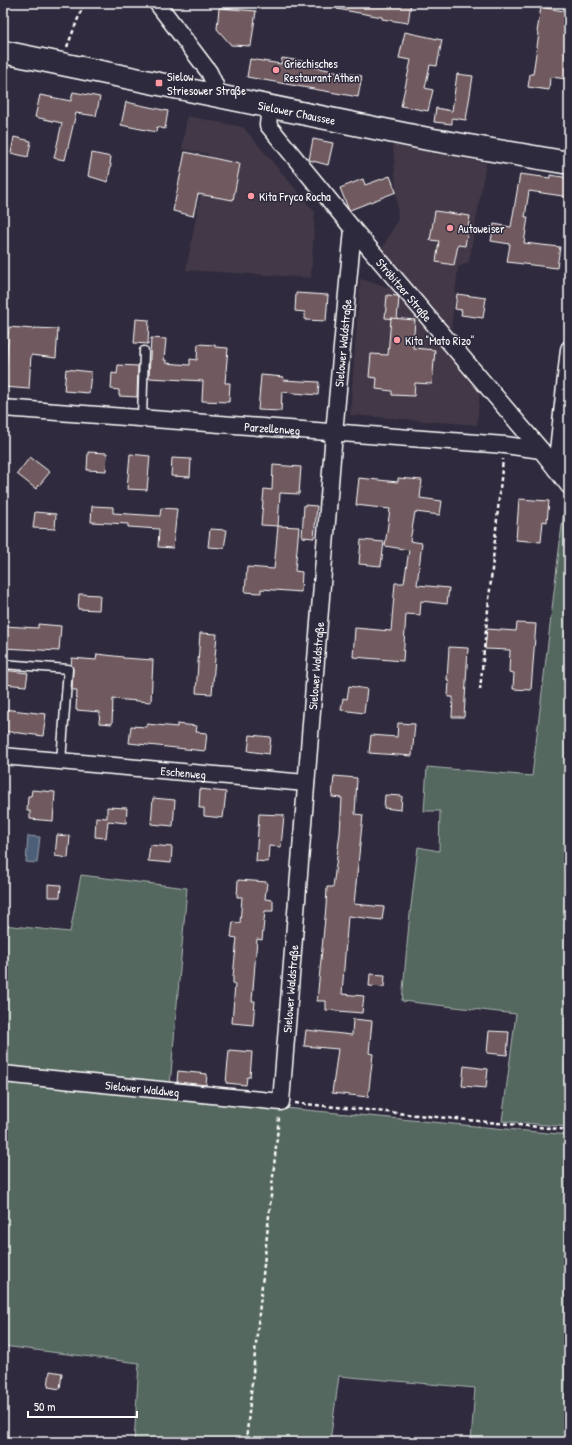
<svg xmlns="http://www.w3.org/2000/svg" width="572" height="1445" viewBox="0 0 572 1445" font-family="'Patrick Hand',sans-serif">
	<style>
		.built { fill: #423847 }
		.green { fill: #556860; stroke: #aab4b0 }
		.water { fill: #4d5e78; stroke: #949eae }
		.building { fill: #705a5f; stroke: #fff }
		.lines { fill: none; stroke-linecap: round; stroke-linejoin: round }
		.lane-casing { stroke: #fff; stroke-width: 11 }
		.street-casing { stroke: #fff; stroke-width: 19 }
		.secondary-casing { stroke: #fff; stroke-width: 25 }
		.path { stroke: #fff; stroke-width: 2.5; stroke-dasharray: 4 3; stroke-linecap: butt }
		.lane { stroke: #2f2a3d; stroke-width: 8 }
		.street { stroke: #2f2a3d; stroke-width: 16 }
		.secondary { stroke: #2f2a3d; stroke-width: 22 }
		.poi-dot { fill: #ff9aa2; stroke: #2f2a3d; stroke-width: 1.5 }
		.labels { text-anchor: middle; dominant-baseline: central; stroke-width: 3; stroke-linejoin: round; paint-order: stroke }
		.poi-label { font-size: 12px; fill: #fff; stroke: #2f2a3d; text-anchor: start }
		.street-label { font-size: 12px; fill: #fff; stroke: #2f2a3d }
	</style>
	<rect width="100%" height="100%" fill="#2f2a3d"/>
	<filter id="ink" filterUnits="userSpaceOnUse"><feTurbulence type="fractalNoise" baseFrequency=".025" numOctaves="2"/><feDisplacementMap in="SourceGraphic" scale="8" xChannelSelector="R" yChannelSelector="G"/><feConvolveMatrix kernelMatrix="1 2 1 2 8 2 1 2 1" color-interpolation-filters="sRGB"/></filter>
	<g filter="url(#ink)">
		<g class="built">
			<polygon points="187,116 243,127 315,212 311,278 186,270 208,154 182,149"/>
			<polygon points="393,145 486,163 469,262 458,267 451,331 381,251 398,219"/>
			<polygon points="360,279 396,289 480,390 477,425 350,415"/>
		</g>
		<g class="green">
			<polygon points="565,500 569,504 569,1127 502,1121 516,1014 402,1001 409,923 418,847 439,851 440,811 424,811 427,767 532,776"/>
			<polygon points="81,875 187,888 169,1097 569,1135 569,1442 471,1442 475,1388 339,1376 330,1442 134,1442 139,1363 3,1346 3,925 70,932"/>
		</g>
		<polygon class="water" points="28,836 40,837 37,863 26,862"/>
		<g class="building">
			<polygon points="338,3 371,3 384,6 385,3 411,3 408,23 382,19 382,17 337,9"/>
			<polygon points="541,7 569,12 568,79 550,77 549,90 528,87 530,74 533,74 539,33 537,32"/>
			<polygon points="219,8 256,11 251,46 231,45 217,29"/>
			<polygon points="405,32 442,40 437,66 430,65 425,88 433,90 428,111 401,106 411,60 399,58"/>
			<polygon points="282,58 307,62 307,66 362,76 358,97 247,77 250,59 281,64"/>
			<polygon points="457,74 473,76 466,120 452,118 452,124 434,122 436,108 452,111"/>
			<polygon points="73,92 100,97 96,116 76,113 65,160 54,158 62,123 35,117 40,95 71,101"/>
			<polygon points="126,102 168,111 165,129 157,127 156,132 121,125"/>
			<polygon points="14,137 31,141 28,157 11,153"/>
			<polygon points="313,139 333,143 328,165 309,160"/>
			<polygon points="185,152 240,164 233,200 198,194 193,216 173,211"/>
			<polygon points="92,153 111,157 110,164 111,164 108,182 88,176"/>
			<polygon points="520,174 550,178 550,175 569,178 569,197 529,191 525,217 528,217 524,243 560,247 557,268 507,262 510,244 491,241 494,224 511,227"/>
			<polygon points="390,176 396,192 350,210 348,208 340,188 363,179 365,185"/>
			<polygon points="435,211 470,216 465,246 458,245 454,265 436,262 439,241 430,240"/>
			<polygon points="296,293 328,295 326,321 305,320 305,312 295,311"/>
			<polygon points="457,294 486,298 483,318 461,315 462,310 455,309"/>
			<polygon points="387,295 398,296 399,298 397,319 385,318"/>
			<polygon points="391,318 415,320 413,348 435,350 432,384 415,383 414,396 392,395 392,391 376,389 377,378 369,377 371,354 388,355"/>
			<polygon points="136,319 149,320 148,344 134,343"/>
			<polygon points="9,327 34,329 34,328 58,329 56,358 31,355 29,389 3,387 3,365 6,366"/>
			<polygon points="151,338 166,339 164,360 166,360 166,363 190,365 190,359 197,360 198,344 215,345 215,347 228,348 225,383 230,383 229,402 202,401 203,381 149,378"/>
			<polygon points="118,365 138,366 137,397 119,396 119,390 111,389 112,373 117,374"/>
			<polygon points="66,369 91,372 89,393 64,391"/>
			<polygon points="261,375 284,377 283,380 319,382 318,395 282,392 281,411 258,410"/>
			<polygon points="88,452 107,453 106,471 87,470"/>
			<polygon points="130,454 150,456 147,490 127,489"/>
			<polygon points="30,457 50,472 36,489 17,474"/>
			<polygon points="172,458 191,459 190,477 171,476"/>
			<polygon points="273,465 301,467 299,494 280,493 278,526 299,527 295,571 302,572 301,592 261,589 261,593 245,592 247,567 274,569 278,526 261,525 264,489 272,490"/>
			<polygon points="359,478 398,482 398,478 422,480 420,498 442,501 440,515 415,512 410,541 422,543 417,585 449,588 447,604 421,601 420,615 406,614 403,661 353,657 355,628 391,631 395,583 404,583 409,550 385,546 390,509 356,505"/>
			<polygon points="519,499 549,501 547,522 543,521 541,542 516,540"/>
			<polygon points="304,505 317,506 314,538 302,537"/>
			<polygon points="92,506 113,507 113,513 160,516 161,508 177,509 173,548 158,547 159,529 128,527 128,524 91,522"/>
			<polygon points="35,512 56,514 55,529 33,528"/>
			<polygon points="210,529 227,530 224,548 208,547"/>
			<polygon points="361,540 384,542 381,566 359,564"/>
			<polygon points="79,594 100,595 99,610 78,609"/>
			<polygon points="517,623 536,624 531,690 513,689 514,673 509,672 510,650 485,649 487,629 516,631"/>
			<polygon points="38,624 61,626 59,651 3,648 4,626 38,628"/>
			<polygon points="200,633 217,634 212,694 196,693"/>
			<polygon points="449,647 468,648 464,717 452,717 453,697 448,697 449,680 447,680"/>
			<polygon points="97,654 123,657 123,658 153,660 151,702 113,699 112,724 99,723 100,712 76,710 77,690 72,690 73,669 71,665 72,658 96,660"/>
			<polygon points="3,670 28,673 26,686 3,684"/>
			<polygon points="349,686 367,689 364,713 341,710 343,698 347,699"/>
			<polygon points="3,709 46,714 43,736 3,731"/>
			<polygon points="398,723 415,724 412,756 369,753 371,735 397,737"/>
			<polygon points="147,724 177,727 177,724 197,726 196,732 207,733 205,751 129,743 131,726 147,727"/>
			<polygon points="250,735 271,737 269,754 248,751"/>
			<polygon points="334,776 357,778 355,814 363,815 354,904 384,907 382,920 348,916 342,994 364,996 362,1013 326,1010 326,1001 317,1001 326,907 327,887 333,887 340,833 342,798 332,797"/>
			<polygon points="200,789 226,792 223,818 204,816 204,808 199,808"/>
			<polygon points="32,790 55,792 53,821 30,819 30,811 27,811 28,796 31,796"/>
			<polygon points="385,795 402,796 401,810 384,808"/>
			<polygon points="153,798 175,800 173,826 151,824"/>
			<polygon points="107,807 127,808 126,823 108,821 106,838 95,837 96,817 107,818"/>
			<polygon points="259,814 284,815 281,847 269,846 268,862 256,861"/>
			<polygon points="57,835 70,836 68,858 55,856"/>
			<polygon points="150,845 172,847 171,863 148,861"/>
			<polygon points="238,880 267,882 265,899 273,900 273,911 265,911 262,940 257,939 252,1001 255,1001 253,1025 232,1023 235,984 233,983 233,976 237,938 231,937 233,922 240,923 242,897 237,897"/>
			<polygon points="48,884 61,885 60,897 48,897"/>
			<polygon points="370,974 385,975 384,987 369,986"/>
			<polygon points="353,1019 372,1021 369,1053 373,1054 368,1097 332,1093 338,1049 304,1046 306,1030 352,1035"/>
			<polygon points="489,1031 509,1032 507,1055 487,1053"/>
			<polygon points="229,1050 252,1052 250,1077 247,1077 246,1085 226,1083"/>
			<polygon points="464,1066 488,1069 486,1088 462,1086"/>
			<polygon points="178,1071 207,1074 206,1085 177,1082"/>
			<polygon points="50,1371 62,1373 60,1389 48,1387"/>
		</g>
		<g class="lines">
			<defs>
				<g id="lane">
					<polyline points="142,418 144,351"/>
					<polyline points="3,664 68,669 61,761"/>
				</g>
				<g id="street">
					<polyline points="157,3 209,72 215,85 212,95"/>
					<path id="s1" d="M270 107 268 125 353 229 541 450 569 486"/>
					<path id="s2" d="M3 408 505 445 541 450"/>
					<polyline points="556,469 569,349"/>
					<path id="s3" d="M3 756 306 783"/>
					<path id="s4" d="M3 1074 281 1102 334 433 353 229"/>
				</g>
				<g id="secondary">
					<path id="s5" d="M3 52 428 139 569 163"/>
				</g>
			</defs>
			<use href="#lane" class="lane-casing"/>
			<use href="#street" class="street-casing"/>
			<use href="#secondary" class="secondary-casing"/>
			<g class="path">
				<polyline points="67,47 84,3"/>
				<polyline points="480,690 503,459"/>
				<polyline points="295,1103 569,1130"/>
				<polyline points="246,1442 279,1117"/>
			</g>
			<use href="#lane" class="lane"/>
			<use href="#street" class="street"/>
			<use href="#secondary" class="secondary"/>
		</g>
	</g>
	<g class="poi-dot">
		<circle cx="276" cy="70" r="4"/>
		<rect x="155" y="79" width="8" height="8" rx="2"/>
		<circle cx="251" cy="196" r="4"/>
		<circle cx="450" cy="228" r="4"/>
		<circle cx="397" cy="340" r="4"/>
	</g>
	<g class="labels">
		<g class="poi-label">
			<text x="284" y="63">Griechisches<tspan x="284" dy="14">Restaurant Athen</tspan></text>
			<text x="167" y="76">Sielow<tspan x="167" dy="14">Striesower Straße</tspan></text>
			<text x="259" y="196">Kita Fryco Rocha</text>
			<text x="458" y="228">Autoweiser</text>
			<text x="405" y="340">Kita "Mato Rizo"</text>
		</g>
		<g class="street-label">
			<text stroke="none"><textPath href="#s5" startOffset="300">Sielower Chaussee</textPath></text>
			<text stroke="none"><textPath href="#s1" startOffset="232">Ströbitzer Straße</textPath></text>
			<text stroke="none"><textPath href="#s4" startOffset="1041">Sielower Waldstraße</textPath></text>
			<text stroke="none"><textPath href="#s2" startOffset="270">Parzellenweg</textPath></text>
			<text stroke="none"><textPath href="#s4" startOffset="717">Sielower Waldstraße</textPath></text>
			<text stroke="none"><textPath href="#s3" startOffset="181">Eschenweg</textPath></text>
			<text stroke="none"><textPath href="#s4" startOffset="393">Sielower Waldstraße</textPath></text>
			<text stroke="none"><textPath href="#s4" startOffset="140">Sielower Waldweg</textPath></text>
		</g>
	</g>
	<rect width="572" height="1445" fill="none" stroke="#2f2a3d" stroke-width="16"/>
	<rect x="8" y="8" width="556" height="1429" fill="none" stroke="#fff" stroke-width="1.5" filter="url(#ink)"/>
	<path d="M28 1411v6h109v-6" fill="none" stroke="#ffffff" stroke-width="2"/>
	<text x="34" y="1411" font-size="12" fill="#ffffff" stroke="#2f2a3d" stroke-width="3" paint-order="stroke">50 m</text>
</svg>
